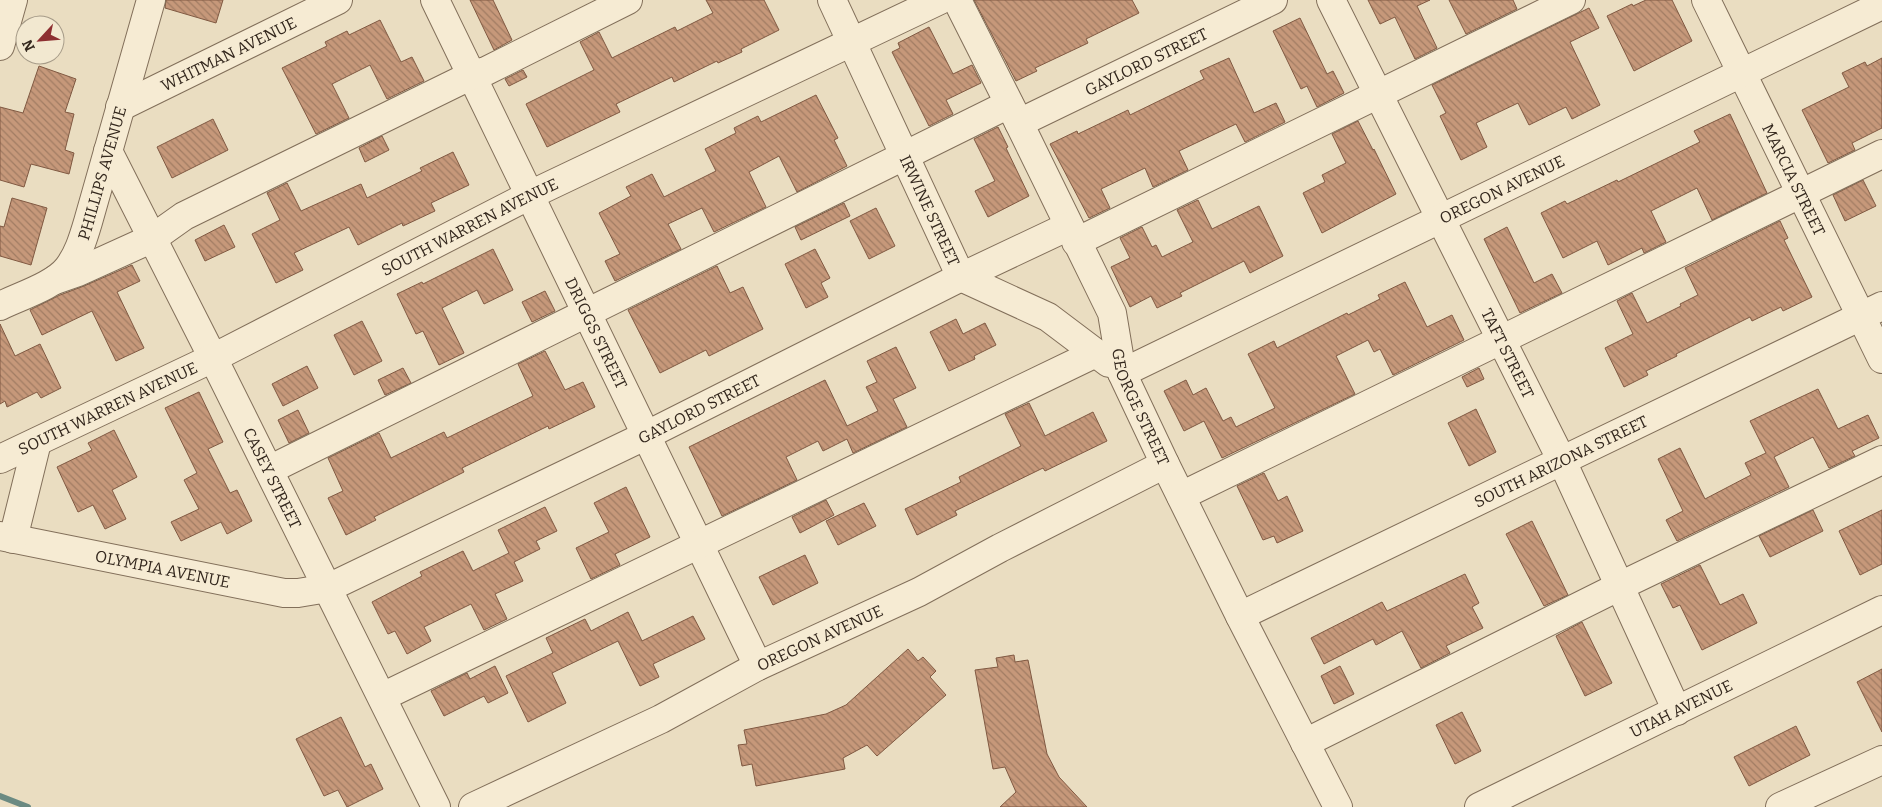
<svg xmlns="http://www.w3.org/2000/svg" width="1882" height="807" viewBox="0 0 1882 807" font-family="Bitter,serif">
	<style>
		.lines { fill: none; stroke-linecap: round; stroke-linejoin: round }
		.stream { stroke: #6b8a82; stroke-width: 6 }
		.building { fill: url(#building-back-hatch); stroke: #805942 }
		.minor-casing { stroke: #826f5a; stroke-width: 30 }
		.minor { stroke: #f6ebd3; stroke-width: 28 }
		.labels { text-anchor: middle; dominant-baseline: central; stroke-width: 4.5; stroke-linejoin: round; paint-order: stroke }
		.street-label { font-size: 16px; fill: #33271d; stroke: #f2e8d0 }
	</style>
	<defs>
		<pattern id="building-back-hatch" width="6" height="6" patternUnits="userSpaceOnUse" patternTransform="scale(1.25)"><rect width="6" height="6" fill="#c6987a"/><path d="M-1 5l2 2M0 0l6 6M5-1l2 2" fill="none" stroke="#a17c63"/></pattern>
	</defs>
	<rect width="100%" height="100%" fill="#eaddc1"/>
	<g class="lines">
		<polyline class="stream" points="0,796 28,807"/>
	</g>
	<g class="building">
		<polygon points="166,0 223,0 216,23 165,8"/>
		<polygon points="470,0 493,0 512,40 494,50"/>
		<polygon points="706,0 764,0 779,30 741,49 742,52 718,63 717,61 674,82 672,77 616,104 620,112 547,147 526,104 594,70 580,42 599,32 612,58 675,27 677,31 713,13"/>
		<polygon points="974,0 1132,0 1139,13 1086,39 1088,43 1035,68 1037,71 1016,81"/>
		<polygon points="1368,0 1430,0 1417,6 1437,48 1415,59 1395,17 1380,24"/>
		<polygon points="1449,0 1513,0 1517,9 1466,34"/>
		<polygon points="1646,0 1672,0 1692,41 1634,71 1607,16 1632,4 1633,6"/>
		<polygon points="1589,8 1599,28 1570,42 1600,105 1572,119 1566,107 1529,125 1518,103 1476,123 1487,147 1461,160 1440,116 1446,113 1432,85"/>
		<polygon points="1300,18 1327,74 1333,71 1344,93 1317,107 1307,86 1301,89 1273,31"/>
		<polygon points="380,20 401,62 412,57 424,81 387,99 370,65 332,84 349,118 316,134 282,68 327,46 325,42 347,31 349,35"/>
		<polygon points="929,27 953,74 972,65 981,83 946,100 953,114 929,126 892,52 900,48 898,43"/>
		<polygon points="1229,58 1254,113 1276,103 1285,122 1245,142 1236,124 1179,151 1188,170 1153,187 1145,168 1101,189 1110,208 1089,218 1050,144 1077,131 1078,134 1128,110 1130,115 1204,79 1200,71"/>
		<polygon points="1882,58 1882,128 1852,143 1855,150 1828,163 1802,110 1849,87 1842,73 1865,62 1867,66"/>
		<polygon points="39,66 76,79 65,112 74,114 65,150 74,153 69,174 31,164 24,187 0,180 0,107 23,113"/>
		<polygon points="523,70 527,77 509,86 505,79"/>
		<polygon points="816,95 838,138 834,140 847,166 797,192 779,156 749,172 766,207 714,232 702,208 668,224 681,249 615,281 605,261 620,254 599,213 631,196 626,187 652,174 664,197 716,171 705,149 736,133 734,128 758,116 761,122"/>
		<polygon points="1730,114 1767,193 1712,220 1697,188 1651,211 1666,242 1644,253 1642,248 1608,265 1597,241 1563,258 1541,213 1565,201 1567,204 1617,180 1618,182 1700,142 1694,131"/>
		<polygon points="213,119 228,150 172,178 157,147"/>
		<polygon points="1358,121 1373,150 1374,149 1396,194 1322,233 1303,193 1325,182 1322,175 1346,163 1332,134"/>
		<polygon points="998,127 1008,147 1006,148 1029,196 988,217 975,191 995,181 974,139"/>
		<polygon points="382,136 389,150 365,162 359,148"/>
		<polygon points="453,152 469,185 431,203 435,211 403,226 402,223 358,245 349,227 294,253 303,270 276,283 252,234 280,220 267,193 287,183 301,211 361,184 367,198 422,171 420,168"/>
		<polygon points="1863,180 1876,206 1845,221 1833,195"/>
		<polygon points="12,198 47,208 31,265 0,256 0,226 4,227"/>
		<polygon points="1198,200 1212,229 1259,206 1283,256 1250,273 1244,261 1180,293 1182,296 1157,308 1151,296 1130,307 1111,267 1130,258 1120,238 1142,227 1152,247 1156,245 1162,257 1193,242 1177,210"/>
		<polygon points="844,203 850,216 801,240 795,227"/>
		<polygon points="876,208 895,246 869,259 850,221"/>
		<polygon points="1780,221 1788,238 1784,240 1812,297 1783,311 1781,307 1752,321 1750,317 1676,354 1677,356 1646,371 1648,375 1624,387 1605,348 1633,334 1617,301 1632,293 1647,323 1681,306 1680,304 1698,295 1685,268"/>
		<polygon points="224,225 235,247 205,261 195,240"/>
		<polygon points="1507,227 1534,283 1552,274 1562,293 1520,313 1484,239"/>
		<polygon points="493,249 513,290 484,304 477,290 442,308 464,353 439,365 423,331 416,334 397,294 422,282 423,284"/>
		<polygon points="815,249 830,278 821,283 828,297 806,308 785,264"/>
		<polygon points="132,265 140,281 117,292 144,348 116,361 92,311 42,335 30,310 60,295 84,286"/>
		<polygon points="717,266 730,293 743,287 763,329 709,356 706,350 660,373 628,310"/>
		<polygon points="1405,282 1427,327 1452,315 1464,340 1393,375 1380,349 1374,352 1368,340 1336,356 1355,394 1222,458 1204,421 1184,431 1164,391 1186,380 1193,395 1206,388 1223,421 1231,417 1236,427 1275,408 1248,354 1274,341 1277,348 1347,313 1348,315 1380,299 1378,295"/>
		<polygon points="545,291 555,311 532,322 522,302"/>
		<polygon points="956,319 963,334 985,323 996,345 974,356 975,359 949,371 930,332"/>
		<polygon points="362,321 382,361 354,375 334,335"/>
		<polygon points="0,324 15,356 40,344 61,388 41,398 37,392 7,407 5,401 0,404"/>
		<polygon points="896,347 916,388 893,399 907,427 853,453 847,439 823,451 818,441 786,457 797,480 722,516 689,447 825,380 847,426 878,411 866,387 877,382 867,361"/>
		<polygon points="545,351 565,390 583,382 595,407 549,429 548,426 462,468 464,472 374,517 376,520 346,535 328,498 343,491 328,458 379,433 391,458 444,432 447,438 533,396 518,364"/>
		<polygon points="307,366 318,388 283,406 272,384"/>
		<polygon points="403,368 411,383 385,395 378,380"/>
		<polygon points="1479,368 1484,379 1467,387 1462,377"/>
		<polygon points="1818,389 1838,429 1868,415 1879,438 1852,451 1855,456 1829,468 1813,437 1774,457 1789,487 1677,541 1666,520 1683,511 1658,459 1680,448 1705,499 1751,475 1745,463 1766,453 1750,421"/>
		<polygon points="199,392 223,442 208,449 230,493 237,490 252,521 227,534 221,522 181,541 171,522 199,509 184,480 197,473 165,408"/>
		<polygon points="1029,403 1045,436 1093,412 1107,441 1045,471 1043,468 955,511 957,515 917,535 905,509 961,482 959,477 1021,446 1005,414"/>
		<polygon points="1476,409 1496,452 1469,466 1448,423"/>
		<polygon points="298,410 309,433 289,443 278,420"/>
		<polygon points="114,430 137,477 112,490 126,519 105,529 93,505 78,512 57,467 92,450 88,443"/>
		<polygon points="1264,473 1278,501 1287,496 1303,531 1277,543 1274,536 1263,540 1237,486"/>
		<polygon points="626,487 650,537 615,554 620,565 591,579 576,548 609,532 594,503"/>
		<polygon points="826,500 834,515 800,533 792,517"/>
		<polygon points="864,503 876,526 838,545 826,521"/>
		<polygon points="545,507 557,531 536,541 540,549 514,562 523,581 495,594 507,619 484,630 471,604 424,627 431,641 407,654 395,631 388,634 372,602 422,576 420,572 463,551 473,571 509,553 498,530"/>
		<polygon points="1813,510 1823,531 1770,557 1759,536"/>
		<polygon points="1882,510 1882,564 1860,575 1839,531"/>
		<polygon points="1532,521 1568,595 1544,606 1506,534"/>
		<polygon points="805,555 818,583 773,605 759,577"/>
		<polygon points="1700,565 1720,605 1743,594 1757,623 1702,650 1680,605 1673,608 1661,584"/>
		<polygon points="1465,574 1479,603 1472,607 1483,628 1446,646 1450,653 1421,668 1402,631 1376,645 1373,639 1324,664 1311,638 1382,602 1387,611"/>
		<polygon points="628,612 642,641 693,616 705,639 653,664 659,677 640,686 618,641 552,673 566,703 528,722 506,676 553,653 546,638 585,619 591,631"/>
		<polygon points="1582,622 1612,683 1585,696 1556,636"/>
		<polygon points="908,649 918,661 923,657 936,671 930,677 946,695 877,756 867,745 843,758 845,769 756,786 752,764 742,766 738,745 747,744 744,730 826,714 846,705"/>
		<polygon points="1014,655 1015,662 1028,660 1047,754 1059,777 1087,807 1000,807 1016,792 1005,767 993,769 975,670 998,667 996,658"/>
		<polygon points="495,666 508,693 488,703 484,696 444,716 431,691 467,673 470,679"/>
		<polygon points="1340,666 1354,694 1334,704 1321,676"/>
		<polygon points="1882,669 1882,732 1857,682"/>
		<polygon points="1462,712 1481,751 1455,764 1436,725"/>
		<polygon points="341,717 365,767 371,764 383,789 347,807 338,790 324,796 296,739"/>
		<polygon points="1796,726 1810,755 1749,786 1734,757"/>
	</g>
	<g class="lines">
		<defs>
			<g id="minor">
				<path id="s1" d="M435 0 758 666"/>
				<path id="s2" d="M832 0 961 277 1048 317 1109 363"/>
				<path id="s3" d="M957 0 1019 123 1112 313 1122 373 1165 464 1240 616 1338 807"/>
				<path id="s4" d="M1331 0 1562 461 1677 711"/>
				<path id="s5" d="M1706 0 1882 359"/>
				<polyline points="0,46 13,0"/>
				<path id="s6" d="M120 107 338 0"/>
				<path id="s7" d="M1019 123 1273 0"/>
				<path id="s8" d="M108 151 213 358 436 807"/>
				<polyline points="1076,242 1571,0"/>
				<polyline points="55,280 78,272 153,238 184,216 472,75 486,71 628,0"/>
				<path id="s9" d="M0 306C20 296 54 286 68 268 78 255 83 239 88 222L151 0"/>
				<path id="s10" d="M1122 373 1882 5"/>
				<path id="s11" d="M0 459 213 358 530 195 940 0"/>
				<polyline points="269,470 1009,104"/>
				<polyline points="1181,496 1882,154"/>
				<path id="s12" d="M0 536 284 593H298L328 588 647 435 961 277 1069 226"/>
				<polyline points="13,539 37,442"/>
				<path id="s13" d="M1240 616 1882 306"/>
				<polyline points="382,697 1096,353"/>
				<polyline points="1305,743 1620,586 1882,460"/>
				<path id="s14" d="M473 807 661 719 758 666 919 592 1000 548 1165 464"/>
				<path id="s15" d="M1479 807 1882 610"/>
				<polyline points="1780,807 1882,760"/>
			</g>
		</defs>
		<use href="#minor" class="minor-casing"/>
		<use href="#minor" class="minor"/>
	</g>
	<g class="labels">
		<g class="street-label">
			<text stroke="none"><textPath href="#s6" startOffset="121">WHITMAN AVENUE</textPath></text>
			<text stroke="none"><textPath href="#s7" startOffset="141">GAYLORD STREET</textPath></text>
			<text stroke="none"><textPath href="#s9" startOffset="180">PHILLIPS AVENUE</textPath></text>
			<text stroke="none"><textPath href="#s5" startOffset="200">MARCIA STREET</textPath></text>
			<text stroke="none"><textPath href="#s10" startOffset="422">OREGON AVENUE</textPath></text>
			<text stroke="none"><textPath href="#s2" startOffset="232">IRWINE STREET</textPath></text>
			<text stroke="none"><textPath href="#s11" startOffset="524">SOUTH WARREN AVENUE</textPath></text>
			<text stroke="none"><textPath href="#s1" startOffset="370">DRIGGS STREET</textPath></text>
			<text stroke="none"><textPath href="#s4" startOffset="395">TAFT STREET</textPath></text>
			<text stroke="none"><textPath href="#s3" startOffset="448">GEORGE STREET</textPath></text>
			<text stroke="none"><textPath href="#s11" startOffset="119">SOUTH WARREN AVENUE</textPath></text>
			<text stroke="none"><textPath href="#s12" startOffset="746">GAYLORD STREET</textPath></text>
			<text stroke="none"><textPath href="#s13" startOffset="356">SOUTH ARIZONA STREET</textPath></text>
			<text stroke="none"><textPath href="#s8" startOffset="366">CASEY STREET</textPath></text>
			<text stroke="none"><textPath href="#s12" startOffset="166">OLYMPIA AVENUE</textPath></text>
			<text stroke="none"><textPath href="#s14" startOffset="386">OREGON AVENUE</textPath></text>
			<text stroke="none"><textPath href="#s15" startOffset="225">UTAH AVENUE</textPath></text>
		</g>
	</g>
	<g transform="translate(40 40) rotate(244)"><circle r="24" fill="#f2e8d0" stroke="#a69b88"/>
	<path d="M0-4L9 19L0 12L-9 19Z" fill="#8d2f31"/>
	<text y="-8" font-size="14" font-weight="bold" text-anchor="middle" fill="#33271d">N</text>
	</g>
</svg>
